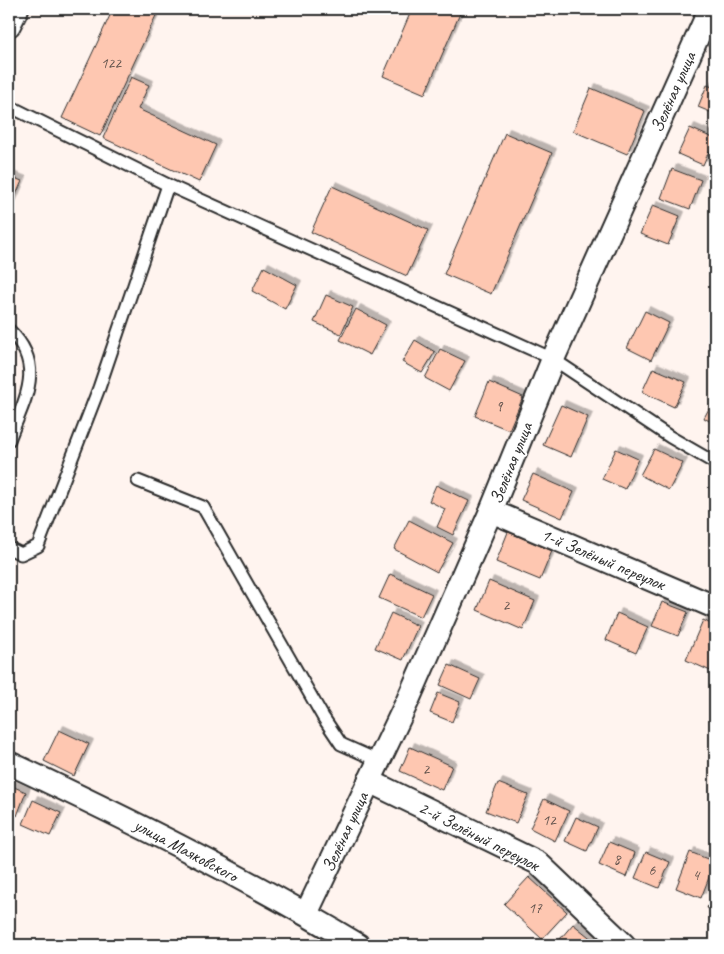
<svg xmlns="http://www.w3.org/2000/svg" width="724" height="954" viewBox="0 0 724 954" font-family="Caveat,sans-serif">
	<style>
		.building { fill: #fec7b1; stroke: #2b2b2b; filter: url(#shadow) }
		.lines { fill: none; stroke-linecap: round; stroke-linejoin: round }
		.lane-casing { stroke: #2b2b2b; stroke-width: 15 }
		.street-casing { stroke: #2b2b2b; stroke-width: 26 }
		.lane { stroke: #fff; stroke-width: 11 }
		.street { stroke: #fff; stroke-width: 22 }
		.labels { text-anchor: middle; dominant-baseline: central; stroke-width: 4; stroke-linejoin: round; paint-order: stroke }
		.number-label { font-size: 15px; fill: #60524c }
		.street-label { font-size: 18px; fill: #2b2b2b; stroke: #fff }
	</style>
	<defs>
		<filter id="shadow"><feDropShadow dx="4.5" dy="-4.5" stdDeviation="0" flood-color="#0004"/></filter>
	</defs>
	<rect width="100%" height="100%" fill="#fff4ef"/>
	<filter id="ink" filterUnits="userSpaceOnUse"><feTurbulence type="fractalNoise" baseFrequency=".02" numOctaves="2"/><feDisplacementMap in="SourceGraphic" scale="10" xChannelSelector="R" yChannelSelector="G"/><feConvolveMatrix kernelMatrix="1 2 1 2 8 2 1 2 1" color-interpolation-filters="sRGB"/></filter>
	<g filter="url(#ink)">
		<g class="building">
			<polygon points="113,9 159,9 100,136 62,118"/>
			<polygon points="412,9 462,9 425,94 383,76"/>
			<polygon points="131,77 149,85 138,109 216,145 199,182 103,138"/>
			<polygon points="707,85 715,88 715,114 698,107"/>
			<polygon points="591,88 645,111 627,154 573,131"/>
			<polygon points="690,128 715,139 715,154 709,151 703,165 678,154"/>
			<polygon points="505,133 552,153 491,294 444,274"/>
			<polygon points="672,169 701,180 690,209 661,198"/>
			<polygon points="9,176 22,181 9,211"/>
			<polygon points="332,186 428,230 407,276 311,232"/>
			<polygon points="653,205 680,216 668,245 640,234"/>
			<polygon points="264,267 297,285 285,309 252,291"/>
			<polygon points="326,295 353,307 341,334 314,322"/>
			<polygon points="356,309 386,325 370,355 340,340"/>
			<polygon points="645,311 669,323 651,360 627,348"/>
			<polygon points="415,340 435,352 422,373 402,362"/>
			<polygon points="440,349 465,361 449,391 425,378"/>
			<polygon points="653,368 686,382 674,407 642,392"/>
			<polygon points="489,382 523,397 509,430 475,416"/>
			<polygon points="714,399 715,400 715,424 704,418"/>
			<polygon points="561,405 588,417 571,457 543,445"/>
			<polygon points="616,449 638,459 625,489 602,479"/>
			<polygon points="654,449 683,463 669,490 640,475"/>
			<polygon points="533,474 574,492 562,518 521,500"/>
			<polygon points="436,485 469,501 453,535 437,527 445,509 429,501"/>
			<polygon points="409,520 453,543 437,572 394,549"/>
			<polygon points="508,532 552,551 540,580 496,562"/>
			<polygon points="390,574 432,594 421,617 379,598"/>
			<polygon points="489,581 535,601 523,630 477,610"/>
			<polygon points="662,602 688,612 678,636 652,626"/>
			<polygon points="391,613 418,626 403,660 375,648"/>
			<polygon points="617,613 648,627 636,653 606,640"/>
			<polygon points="703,620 715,626 715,673 686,660"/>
			<polygon points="449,665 480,679 471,699 440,685"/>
			<polygon points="438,693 460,702 452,722 430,713"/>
			<polygon points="59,730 89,744 74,776 44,761"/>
			<polygon points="410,747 452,766 442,790 400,771"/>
			<polygon points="498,783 528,795 516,823 486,811"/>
			<polygon points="9,785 26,792 17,816 9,813"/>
			<polygon points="544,799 569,811 555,841 530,828"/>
			<polygon points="33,800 61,813 50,836 23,824"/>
			<polygon points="576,817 598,827 587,851 565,841"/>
			<polygon points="609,842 635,853 626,877 599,865"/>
			<polygon points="646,852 670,862 659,888 635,878"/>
			<polygon points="690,852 715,862 701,898 676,888"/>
			<polygon points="529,877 567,912 542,939 504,904"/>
			<polygon points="715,890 715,911 707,908"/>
			<polygon points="573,924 599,945 555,945"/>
		</g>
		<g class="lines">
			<defs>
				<g id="lane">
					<polyline points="9,106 168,185 553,359 670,437 715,463"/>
					<path d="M9 330C47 366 24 400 9 440"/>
					<polyline points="138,481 203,507 323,717 341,744 379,761"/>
					<polyline points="9,548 21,554 38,546 99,388 168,185"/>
				</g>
				<g id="street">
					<polyline points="9,25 17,9"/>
					<polyline points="491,511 715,607"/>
					<path d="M9 763C128 819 245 877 358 945"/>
					<polyline points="369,781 538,863 624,945"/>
					<polyline points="306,914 408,700 491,511 553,359 710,9"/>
				</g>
			</defs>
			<use href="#lane" class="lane-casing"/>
			<use href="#street" class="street-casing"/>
			<use href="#lane" class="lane"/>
			<use href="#street" class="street"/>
		</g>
	</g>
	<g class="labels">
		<g class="number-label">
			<text x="111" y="63">122</text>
			<text x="499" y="406">9</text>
			<text x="506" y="605">2</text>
			<text x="426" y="769">2</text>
			<text x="549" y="820">12</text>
			<text x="617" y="859">8</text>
			<text x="652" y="870">6</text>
			<text x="696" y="875">4</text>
			<text x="535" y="908">17</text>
		</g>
		<g class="street-label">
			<text transform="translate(673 92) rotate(-66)">Зелёная улица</text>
			<text transform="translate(511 463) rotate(-68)">Зелёная улица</text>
			<text transform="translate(603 559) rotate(23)">1-й Зелёный переулок</text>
			<text transform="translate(345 832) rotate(-65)">Зелёная улица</text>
			<text transform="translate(479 836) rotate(27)">2-й Зелёный переулок</text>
			<text transform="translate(186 850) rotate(28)">улица Маяковского</text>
		</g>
	</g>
	<rect width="724" height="954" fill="none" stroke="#fff" stroke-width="30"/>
	<rect x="15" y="15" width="694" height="924" fill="none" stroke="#2b2b2b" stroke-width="2" filter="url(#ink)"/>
</svg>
